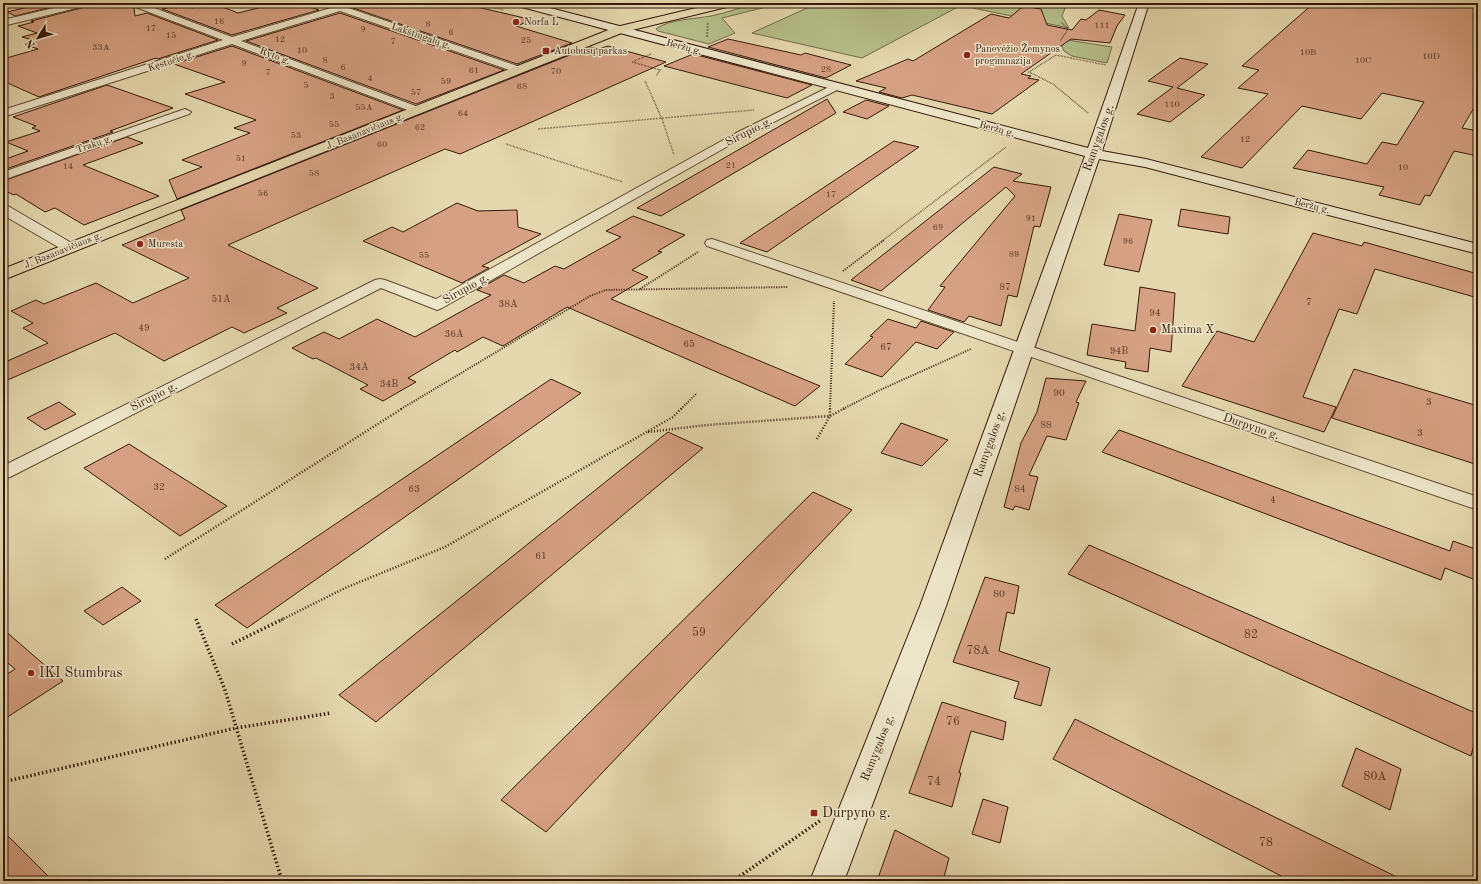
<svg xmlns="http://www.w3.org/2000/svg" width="1481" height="884" viewBox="0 0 1481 884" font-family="'Old Standard TT',serif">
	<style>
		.green { fill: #b5bf8a; stroke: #756c4a }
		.building { fill: #d6a183; stroke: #351909 }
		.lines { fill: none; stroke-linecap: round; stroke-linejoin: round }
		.street-casing { stroke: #614932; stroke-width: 2 }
		.secondary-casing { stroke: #351909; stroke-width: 2 }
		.highway-casing { stroke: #351909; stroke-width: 2 }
		.path-far3 { stroke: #351909; stroke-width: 1.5; stroke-dasharray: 0.5 1; stroke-linecap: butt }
		.path-far2 { stroke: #351909; stroke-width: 2; stroke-dasharray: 1 1.5; stroke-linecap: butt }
		.path-far1 { stroke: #351909; stroke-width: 2.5; stroke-dasharray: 1 2; stroke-linecap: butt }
		.path { stroke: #351909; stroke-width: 3.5; stroke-dasharray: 1.5 2.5; stroke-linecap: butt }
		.street { fill: #eee6ca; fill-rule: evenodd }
		.secondary { fill: #eee6ca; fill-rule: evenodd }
		.highway { fill: #e5d8ae; fill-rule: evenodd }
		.poi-dot { fill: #8f2418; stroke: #eee6ca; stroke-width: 1.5 }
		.labels { text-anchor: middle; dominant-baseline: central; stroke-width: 3; stroke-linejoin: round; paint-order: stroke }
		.far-number-label { font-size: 9px; fill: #5d3b28 }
		.far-poi-label { font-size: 10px; fill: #351909; stroke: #eee6ca; text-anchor: start }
		.far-street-label { font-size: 10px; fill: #351909; stroke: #eee6ca }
		.number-label { font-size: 10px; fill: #5d3b28 }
		.street-label { font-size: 12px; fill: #351909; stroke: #eee6ca }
		.poi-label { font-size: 12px; fill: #351909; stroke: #eee6ca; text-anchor: start }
		.near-number-label { font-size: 12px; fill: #5d3b28 }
		.near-poi-label { font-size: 14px; fill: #351909; stroke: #eee6ca; text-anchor: start }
	</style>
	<rect width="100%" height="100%" fill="#e5d8ae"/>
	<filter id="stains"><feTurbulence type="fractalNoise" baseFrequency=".005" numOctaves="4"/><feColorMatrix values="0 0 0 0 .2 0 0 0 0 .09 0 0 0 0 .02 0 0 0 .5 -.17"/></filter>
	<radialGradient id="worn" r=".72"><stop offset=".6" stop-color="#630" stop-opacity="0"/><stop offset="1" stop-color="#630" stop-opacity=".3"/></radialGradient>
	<g class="green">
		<path d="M756 3H782L722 18 735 33 709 44 658 31 656 29C669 19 695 19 711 16 727 13 741 7 756 3Z"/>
		<polygon points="818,3 933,3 956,8 862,58 752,33"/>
		<polygon points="977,3 1067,3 1062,16 1069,28 968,7"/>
		<polygon points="1068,40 1112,47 1107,63 1072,56 1064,51 1060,41"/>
	</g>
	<g class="building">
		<polygon points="45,3 68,3 15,16 7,12"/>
		<polygon points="91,3 128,3 129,6 134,8 135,16 147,13 218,40 158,59 156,58 39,97 3,81 3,59 38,49 24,44 36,41 22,37 37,33 18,26 34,22 31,21 89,6"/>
		<polygon points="212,3 238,13 274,4 277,5 286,3 298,3 319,10 232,35 162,9 184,4 192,8"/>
		<polygon points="357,3 460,3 533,20 516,26 572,43 517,64 353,8 356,7"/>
		<polygon points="1314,3 1478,3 1478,101 1462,128 1478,131 1478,156 1454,151 1430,196 1425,195 1420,205 1379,195 1384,187 1293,168 1308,150 1367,164 1382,142 1397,145 1424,102 1382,93 1361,119 1302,106 1242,168 1201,157 1268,94 1238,88 1259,70 1242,66"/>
		<polygon points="1028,7 1041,9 1047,25 1072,30 1081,19 1086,20 1099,10 1125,15 1117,26 1110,43 1071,39 1021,74 1031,76 1028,78 1039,80 992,114 912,95 902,98 879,92 886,88 856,81 908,59 913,61 991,14 1009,18 1021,8"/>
		<polygon points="340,13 504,70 416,104 246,41"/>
		<polygon points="728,39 801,55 805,53 851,65 826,78 708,47"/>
		<polygon points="232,46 403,110 177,199 169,180 202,167 182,160 250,133 234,128 256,120 185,94 225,82 174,64"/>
		<polygon points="608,46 666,62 460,154 445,149 228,245 318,288 277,308 287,313 244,333 232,327 164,361 115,333 3,382 3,363 48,343 23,328 33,323 11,311 36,300 44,304 96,283 133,303 189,278 122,245 185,219 181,210 590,47 598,49"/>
		<polygon points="693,54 812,85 787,98 664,66"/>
		<polygon points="1180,58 1208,64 1177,88 1205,95 1170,122 1137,114 1173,87 1148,81"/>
		<polygon points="107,85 173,108 110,131 113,132 3,170 3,160 28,151 6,142 40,131 32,128 36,126 13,117"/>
		<polygon points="827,99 836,113 661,216 637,208"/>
		<polygon points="866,100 889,106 867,119 843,112"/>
		<polygon points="127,137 143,143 83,165 159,196 84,225 55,208 45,212 16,194 14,195 3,190 3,181"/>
		<polygon points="894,141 919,147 767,252 740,243"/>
		<polygon points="994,167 1022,174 1013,181 1051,187 1040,227 1034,226 1017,297 1008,295 1001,326 969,316 964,322 928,310 945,287 940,286 1015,196 1006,187 881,291 851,280"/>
		<polygon points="457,203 478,211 517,210 518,227 541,234 482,266 489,268 462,283 363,241 392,227 403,232"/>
		<polygon points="1181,209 1230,217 1228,234 1178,226"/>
		<polygon points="1119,214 1152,220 1139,272 1104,265"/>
		<polygon points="633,216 685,235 658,251 662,252 632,270 648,277 611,299 820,386 795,406 567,307 503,346 483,337 457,352 455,350 408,378 416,382 383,401 360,389 368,385 316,358 313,359 292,348 324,332 339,339 377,319 415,337 491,295 477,290 504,275 524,283 555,266 564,269 621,237 606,231"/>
		<polygon points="1313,233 1362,246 1364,242 1478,274 1478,298 1375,269 1357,314 1339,309 1303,397 1336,407 1324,432 1182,386 1217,331 1254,342"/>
		<polygon points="1140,287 1175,293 1171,352 1150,348 1148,372 1125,368 1126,362 1087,355 1092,324 1135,331"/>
		<polygon points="888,319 916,328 921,321 954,332 937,349 916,342 882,377 845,364 873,337 870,336"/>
		<polygon points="1354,369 1478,406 1478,465 1332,418"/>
		<polygon points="1046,378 1086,381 1076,402 1079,403 1066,440 1047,436 1029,475 1038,477 1029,510 1015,506 1013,510 1004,507 1021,443 1037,412"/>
		<polygon points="551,379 581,393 247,628 215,605"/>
		<polygon points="59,402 76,414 45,430 27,418"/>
		<polygon points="901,423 948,440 922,466 881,453"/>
		<polygon points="1119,430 1450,551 1453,541 1478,550 1478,581 1445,568 1441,580 1102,452"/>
		<polygon points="668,432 703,448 376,722 339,695"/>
		<polygon points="129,444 227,506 180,536 84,468"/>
		<polygon points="813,492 852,510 546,832 501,800"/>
		<polygon points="1089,545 1478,714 1478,729 1471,756 1068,574"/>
		<polygon points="985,577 1019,586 1014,614 1007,612 999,651 1050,668 1041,706 1014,698 1019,682 953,662"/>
		<polygon points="122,587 141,601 103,625 84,611"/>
		<polygon points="3,629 63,681 3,720 3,677 15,669 3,659"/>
		<polygon points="942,702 1006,722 1003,740 971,731 959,773 961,773 952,807 909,793"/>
		<polygon points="1075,719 1405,881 1291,881 1053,759"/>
		<polygon points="1356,748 1401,769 1390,810 1342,786"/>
		<polygon points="983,799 1008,807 1000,843 972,834"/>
		<polygon points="895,830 949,858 943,881 877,881"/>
		<polygon points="3,831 53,881 3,881"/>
	</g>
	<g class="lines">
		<defs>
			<g id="street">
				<polygon points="75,3 90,3 89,5 3,26 3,20"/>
				<polygon points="129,3 141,3 232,37 331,8 324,4 334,3 523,68 524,70 519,73 515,72 340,11 241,41 421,108 423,110 421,112 413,112 232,44 3,117 3,110 223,40 130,5"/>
				<polygon points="835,84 839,85 840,87 839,89 744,137 442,308 437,310 432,308 381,288 10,477 3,479 3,466 375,280 380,279 385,280 436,299 736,133"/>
				<polygon points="185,109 191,112 189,114 3,180 3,172"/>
				<polygon points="3,205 8,206 75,245 77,248 75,251 70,252 65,251 3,215"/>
				<polygon points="712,239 1478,497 1478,510 707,246 705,243 707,240"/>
			</g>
			<polygon id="secondary" points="513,3 531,3 1088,148 1139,3 1149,3 1102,151 1146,159 1478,244 1478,254 1145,167 1099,159 946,606 844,881 810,881 920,606 1085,156 514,5"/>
			<polygon id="highway" points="717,3 736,3 735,5 624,32 3,280 3,269 616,27"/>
		</defs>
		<use href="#street" class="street-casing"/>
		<use href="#secondary" class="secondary-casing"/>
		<use href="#highway" class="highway-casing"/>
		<g class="path-far3">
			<polyline points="478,3 504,10"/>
			<polyline points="707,37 708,22"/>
			<polyline points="1060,41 1067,31 1067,28 1061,22"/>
			<polyline points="651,54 632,62 660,70 656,76"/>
			<polyline points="645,81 662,119 674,155"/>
			<polyline points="1088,113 1053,84 1029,72 1056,55 1106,65"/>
			<polyline points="538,129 754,110"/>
			<polyline points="506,144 623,182"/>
			<polyline points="882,241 1006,147"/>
		</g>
		<g class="path-far2">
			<polyline points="843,271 884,240"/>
			<polyline points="640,289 698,252"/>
			<polyline points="401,409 590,296 606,290 788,287"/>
			<polyline points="681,409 697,393"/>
			<polyline points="830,409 834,301"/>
			<polyline points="843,409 880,390 971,349"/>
		</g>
		<g class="path-far1">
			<polyline points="648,432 707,425 830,416 845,408"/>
			<polyline points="817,439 830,416 830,408"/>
			<polyline points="165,559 403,408"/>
			<polyline points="281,620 345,588 445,547 673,417 682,408"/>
		</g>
		<g class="path">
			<polyline points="196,619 225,690 282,881"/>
			<polyline points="232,644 283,619"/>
			<polyline points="3,782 236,728 331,713"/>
			<polyline points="733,881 821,820"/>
		</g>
		<use href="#street" class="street"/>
		<use href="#secondary" class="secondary"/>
		<use href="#highway" class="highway"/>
	</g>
	<g class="poi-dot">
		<circle cx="516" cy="22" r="4"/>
		<rect x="542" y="47" width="8" height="8" rx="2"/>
		<circle cx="967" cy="55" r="4"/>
		<circle cx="140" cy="244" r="4"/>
		<circle cx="1153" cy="330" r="4"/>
		<circle cx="31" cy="673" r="4"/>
		<rect x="810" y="809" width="8" height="8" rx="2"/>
	</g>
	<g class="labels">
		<g class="far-number-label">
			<text x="219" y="21">16</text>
			<text x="428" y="24">8</text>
			<text x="1102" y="25">111</text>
			<text x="151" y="28">17</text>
			<text x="363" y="29">9</text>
			<text x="451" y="32">6</text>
			<text x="171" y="35">15</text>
			<text x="280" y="39">12</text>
			<text x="526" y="40">25</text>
			<text x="393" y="41">7</text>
			<text x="101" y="47">33A</text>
			<text x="302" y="50">10</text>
			<text x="1308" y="52">10B</text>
			<text x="1431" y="56">10D</text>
			<text x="325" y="60">8</text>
			<text x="1363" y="60">10C</text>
			<text x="244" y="63">9</text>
			<text x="343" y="67">6</text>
			<text x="826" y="69">28</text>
			<text x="474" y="70">61</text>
			<text x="556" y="71">70</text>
			<text x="268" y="72">7</text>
			<text x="370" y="78">4</text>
			<text x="446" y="81">59</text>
			<text x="306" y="85">5</text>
			<text x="522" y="86">68</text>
			<text x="416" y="92">57</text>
			<text x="332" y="96">3</text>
			<text x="1172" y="104">110</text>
			<text x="364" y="107">55A</text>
			<text x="463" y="113">64</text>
			<text x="334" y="124">55</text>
			<text x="420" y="127">62</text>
			<text x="296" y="135">53</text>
			<text x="1245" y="139">12</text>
			<text x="382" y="144">60</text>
			<text x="241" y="158">51</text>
			<text x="731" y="165">21</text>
			<text x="68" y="166">14</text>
			<text x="1403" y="167">10</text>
			<text x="314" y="173">58</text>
			<text x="263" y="193">56</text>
			<text x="831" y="194">17</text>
			<text x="1031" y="218">91</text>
			<text x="938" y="227">69</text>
			<text x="1128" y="241">96</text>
			<text x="1014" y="254">89</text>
			<text x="424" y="255">55</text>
		</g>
		<g class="far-poi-label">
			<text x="524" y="22">Norfa L</text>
			<text x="975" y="49">Panevėžio Žemynos<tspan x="975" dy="12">progimnazija</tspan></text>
			<text x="554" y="51">Autobusų parkas</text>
			<text x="148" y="244">Muresta</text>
		</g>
		<g class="far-street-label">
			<text transform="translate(421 36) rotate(19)">Lakštingalų g.</text>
			<text transform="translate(684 47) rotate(15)">Beržų g.</text>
			<text transform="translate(275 56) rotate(21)">Ryto g.</text>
			<text transform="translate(171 61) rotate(-18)">Kęstučio g.</text>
			<text transform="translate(997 129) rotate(15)">Beržų g.</text>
			<text transform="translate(365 131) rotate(-22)">J. Basanavičiaus g.</text>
			<text transform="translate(94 144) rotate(-19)">Trakų g.</text>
			<text transform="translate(1312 206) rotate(14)">Beržų g.</text>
			<text transform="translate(63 250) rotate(-22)">J. Basanavičiaus g.</text>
		</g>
		<g class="number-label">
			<text x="1005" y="287">87</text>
			<text x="221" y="299">51A</text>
			<text x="1309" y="302">7</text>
			<text x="508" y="304">38A</text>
			<text x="1155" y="313">94</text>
			<text x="144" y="328">49</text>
			<text x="454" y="334">36A</text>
			<text x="689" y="344">65</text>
			<text x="886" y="347">67</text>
			<text x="1119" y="351">94B</text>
			<text x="359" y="367">34A</text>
			<text x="389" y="384">34B</text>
			<text x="1059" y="393">90</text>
			<text x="1429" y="402">3</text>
			<text x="1046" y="425">88</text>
			<text x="1420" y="433">3</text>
			<text x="159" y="487">32</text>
			<text x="414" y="489">63</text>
			<text x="1020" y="489">84</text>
			<text x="1273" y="500">4</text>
			<text x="541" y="556">61</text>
			<text x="999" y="594">80</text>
		</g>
		<g class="street-label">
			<text transform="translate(749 132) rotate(-27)">Sirupio g.</text>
			<text transform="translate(1099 138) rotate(-70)">Ramygalos g.</text>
			<text transform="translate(466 289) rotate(-29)">Sirupio g.</text>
			<text transform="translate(154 397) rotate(-27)">Sirupio g.</text>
			<text transform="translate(1251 427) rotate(19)">Durpyno g.</text>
			<text transform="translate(990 444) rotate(-70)">Ramygalos g.</text>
			<text transform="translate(878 748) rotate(-68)">Ramygalos g.</text>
		</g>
		<g class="poi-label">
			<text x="1161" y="330">Maxima X</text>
		</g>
		<g class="near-number-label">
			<text x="699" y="633">59</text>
			<text x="1251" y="635">82</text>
			<text x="978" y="651">78A</text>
			<text x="953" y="722">76</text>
			<text x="1375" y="777">80A</text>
			<text x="934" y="782">74</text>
			<text x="1266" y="843">78</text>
		</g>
		<g class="near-poi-label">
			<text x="39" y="673">IKI Stumbras</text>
			<text x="822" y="813">Durpyno g.</text>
		</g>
	</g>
	<rect width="1481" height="884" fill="none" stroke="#e5d8ae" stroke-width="16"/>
	<rect x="4" y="4" width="1473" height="876" fill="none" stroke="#351909" stroke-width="2"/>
	<rect x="8" y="8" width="1465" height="868" fill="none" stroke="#351909"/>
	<g transform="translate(38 38) rotate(232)" stroke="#eee6ca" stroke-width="3" paint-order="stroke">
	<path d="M0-3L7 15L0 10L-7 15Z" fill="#351909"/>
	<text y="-6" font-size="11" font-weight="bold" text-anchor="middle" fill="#351909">N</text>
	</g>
	<rect width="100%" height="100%" filter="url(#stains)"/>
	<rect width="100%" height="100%" fill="url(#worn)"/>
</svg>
